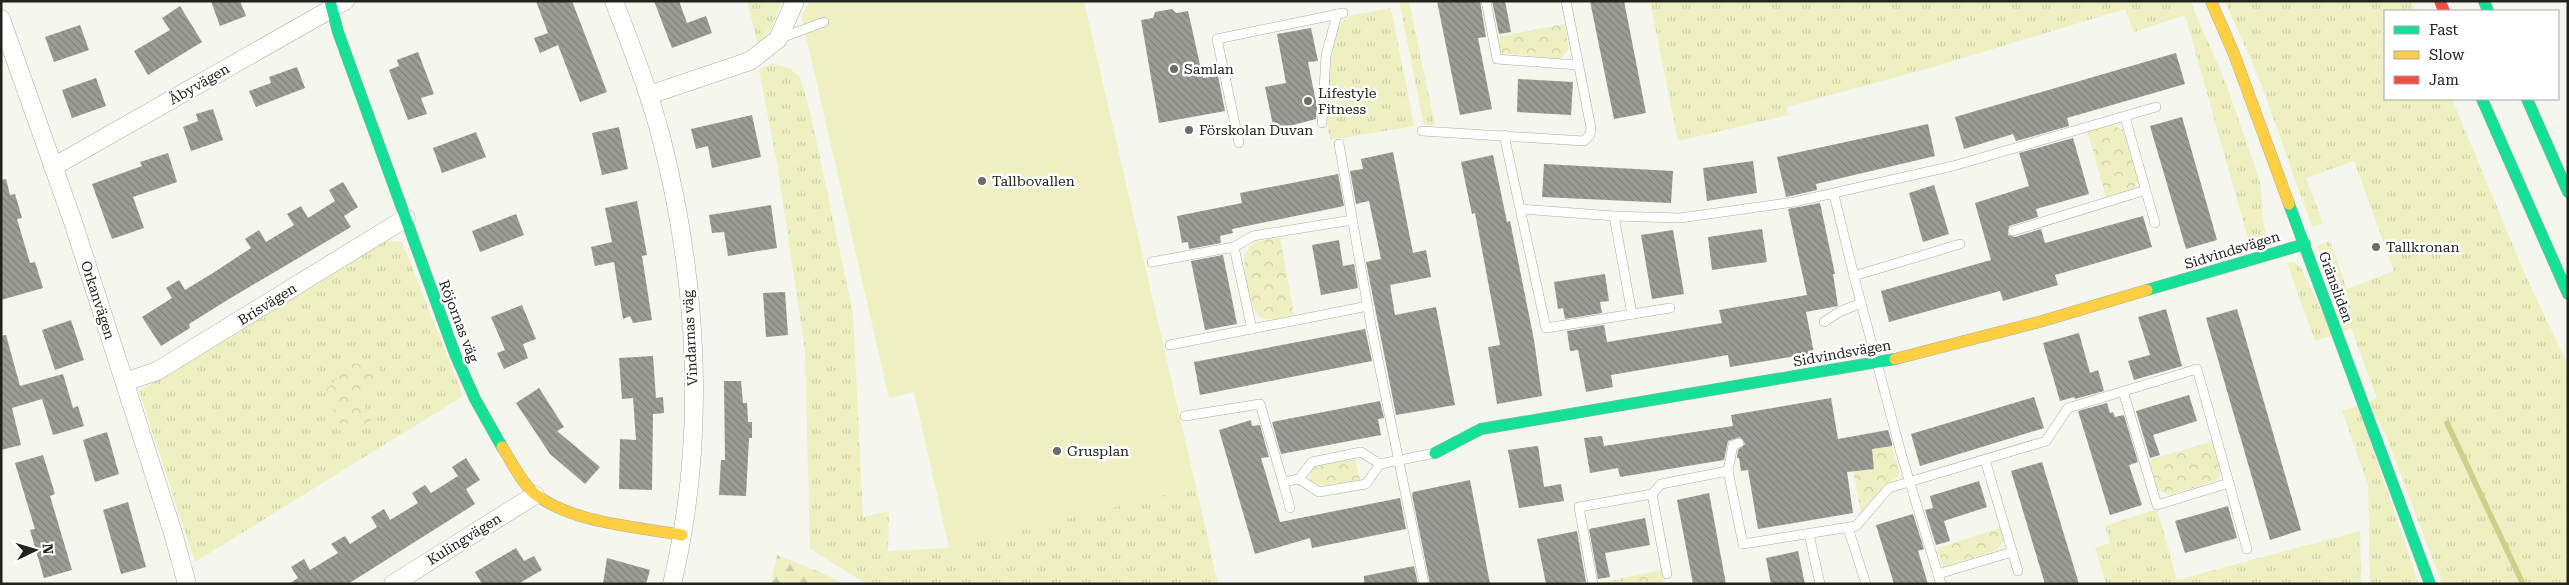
<svg xmlns="http://www.w3.org/2000/svg" width="2569" height="585" viewBox="0 0 2569 585" font-family="'Roboto Serif',serif">
	<style>
		.grass { fill: url(#grass-tufts) }
		.forest { fill: url(#forest-firs) }
		.park { fill: url(#park-crowns) }
		.garden { fill: #eef0c2 }
		.lines { fill: none; stroke-linecap: round; stroke-linejoin: round }
		.stream { stroke: #ced089; stroke-width: 5.5 }
		.building { fill: url(#building-back-hatch) }
		.lane-casing { stroke: #acada6; stroke-width: 10 }
		.street-casing { stroke: #acada6; stroke-width: 19 }
		.fast-casing { stroke: #acada6; stroke-width: 12 }
		.slow-casing { stroke: #acada6; stroke-width: 12 }
		.jam-casing { stroke: #acada6; stroke-width: 12 }
		.lane { stroke: #fefefc; stroke-width: 9 }
		.street { stroke: #fefefc; stroke-width: 18 }
		.fast { stroke: #16e098; stroke-width: 11 }
		.slow { stroke: #ffcf43; stroke-width: 11 }
		.jam { stroke: #f24e42; stroke-width: 11 }
		.poi-dot { fill: #6c6d67; stroke: #fff; stroke-width: 2 }
		.labels { text-anchor: middle; dominant-baseline: central; stroke-width: 5; stroke-linejoin: round; paint-order: stroke }
		.poi-label { font-size: 14px; fill: #23231e; stroke: #fff; text-anchor: start }
		.street-label { font-size: 14px; fill: #23231e; stroke: #fff }
	</style>
	<defs>
		<pattern id="grass-tufts" width="24" height="20" patternUnits="userSpaceOnUse" patternTransform="scale(1.25)"><rect width="24" height="20" fill="#eef0c2"/><path d="M3 7l-1-3M5 7V3M7 7l1-3M15 17l-1-3M17 17v-4M19 17l1-3" fill="none" stroke="#cccea6"/></pattern>
		<pattern id="forest-firs" width="22" height="20" patternUnits="userSpaceOnUse" patternTransform="scale(1.25)"><rect width="22" height="20" fill="#eef0c2"/><path d="M5 1l3.5 6h-7zM16 11l3.5 6h-7z" fill="#cccea6"/></pattern>
		<pattern id="park-crowns" width="20" height="18" patternUnits="userSpaceOnUse" patternTransform="scale(1.25)"><rect width="20" height="18" fill="#eef0c2"/><path d="M2 6a3 3 0 1 1 6 0M12 15a3 3 0 1 1 6 0" fill="none" stroke="#cccea6"/></pattern>
		<pattern id="building-back-hatch" width="6" height="6" patternUnits="userSpaceOnUse" patternTransform="scale(1.25)"><rect width="6" height="6" fill="#9d9d98"/><path d="M-1 5l2 2M0 0l6 6M5-1l2 2" fill="none" stroke="#80807b"/></pattern>
	</defs>
	<rect width="100%" height="100%" fill="#f5f6ee"/>
	<g class="grass">
		<polygon points="747,1 782,1 771,28 758,45"/>
		<polygon points="1399,1 1409,1 1435,125 1424,125"/>
		<polygon points="1650,1 2190,1 2224,78 2254,164 2261,186 2263,219 2267,241 2250,246 2185,15 2134,32 2125,9 1930,68 1786,107 1788,115 1678,141"/>
		<polygon points="2225,1 2411,1 2415,11 2385,11 2385,99 2452,99 2524,272 2568,365 2568,584 2442,584 2385,433 2368,402 2377,398 2351,328 2342,331 2317,246 2330,241 2347,289 2394,271 2354,161 2306,178 2323,223 2312,227 2260,81"/>
		<polygon points="1391,8 1414,126 1330,140 1324,105 1335,36 1341,23 1349,16"/>
		<polygon points="772,63 790,69 800,77 810,111 853,313 863,517 889,511 888,551 949,548 1196,487 1218,584 867,584 810,549 805,350 777,163 759,70"/>
		<polygon points="386,240 402,242 463,396 195,562 139,391"/>
		<polygon points="2293,262 2300,266 2333,335 2315,341 2287,263"/>
		<polygon points="2358,406 2419,584 2370,584 2368,485 2342,411"/>
		<polygon points="2157,509 2177,580 2360,531 2361,584 2106,584 2095,548 2110,543 2105,526"/>
		<polygon points="822,573 843,584 821,584"/>
	</g>
	<polygon class="forest" points="777,555 822,573 821,584 771,584"/>
	<g class="park">
		<polygon points="1564,24 1569,49 1560,59 1500,53 1497,37"/>
		<polygon points="2110,124 2125,131 2139,181 2132,190 2106,197 2087,130"/>
		<path d="M1280 237 1294 315C1284 317 1272 322 1262 318 1249 313 1244 269 1244 255L1254 242Z"/>
		<polygon points="352,363 379,368 386,382 359,394 371,421 345,434 325,391"/>
		<polygon points="2213,441 2223,471 2215,481 2170,495 2158,490 2149,460"/>
		<polygon points="1892,446 1900,476 1884,485 1861,513 1850,453"/>
		<polygon points="1355,458 1360,480 1327,485 1311,483 1309,473 1315,467"/>
		<polygon points="2000,528 2004,540 1998,550 1943,567 1937,548"/>
		<polygon points="1662,570 1664,584 1598,584 1598,583"/>
	</g>
	<polygon class="garden" points="810,1 1084,1 1196,487 949,548 914,392 889,398 804,28 801,16"/>
	<g class="lines">
		<polyline class="stream" points="2447,423 2523,584"/>
	</g>
	<g class="building">
		<polygon points="211,1 240,1 246,16 220,26"/>
		<polygon points="536,1 572,1 607,92 580,102 558,45 540,53 534,38 548,33"/>
		<polygon points="654,1 679,1 687,23 706,16 712,33 672,48"/>
		<polygon points="1437,1 1480,1 1486,37 1478,38 1492,109 1460,115"/>
		<polygon points="1492,1 1505,1 1511,32 1499,34"/>
		<polygon points="1590,1 1624,1 1646,113 1614,119"/>
		<polygon points="180,6 202,42 148,75 134,51 170,30 162,18"/>
		<polygon points="1172,9 1176,13 1188,11 1203,78 1218,76 1225,111 1159,123 1141,20 1153,18 1155,12"/>
		<polygon points="80,25 89,50 54,62 45,37"/>
		<polygon points="1311,28 1318,61 1308,62 1317,107 1316,119 1274,130 1265,87 1286,83 1277,34"/>
		<polygon points="418,52 434,94 421,98 427,114 408,120 389,70 399,66 397,60"/>
		<polygon points="2176,53 2185,84 2067,118 2069,126 2016,141 2013,134 1964,149 1955,117"/>
		<polygon points="297,67 305,88 256,107 249,91 271,83 269,77"/>
		<polygon points="96,78 106,106 72,118 62,90"/>
		<polygon points="1518,79 1573,82 1571,115 1517,112"/>
		<polygon points="213,109 223,140 191,151 183,127 198,121 196,114"/>
		<polygon points="752,115 761,157 712,168 708,146 696,149 691,129"/>
		<polygon points="2182,117 2217,240 2186,249 2150,126"/>
		<polygon points="1928,124 1935,156 1816,184 1817,190 1786,197 1777,157"/>
		<polygon points="619,127 628,169 602,175 592,133"/>
		<polygon points="476,132 486,157 442,173 433,148"/>
		<polygon points="2073,138 2089,194 2036,209 2038,217 2009,226 2008,235 2015,237 2041,229 2045,243 2143,216 2152,247 2055,275 2058,285 2003,301 2000,291 1889,322 1881,291 1991,260 1975,203 2029,186 2019,153"/>
		<polygon points="1393,152 1413,253 1426,250 1431,277 1390,285 1395,315 1436,307 1455,405 1396,415 1366,262 1381,259 1369,201 1356,204 1350,171 1363,169 1361,159"/>
		<polygon points="168,153 177,182 133,197 144,228 112,239 92,184 142,166 140,162"/>
		<polygon points="1493,155 1507,222 1510,221 1534,340 1542,396 1497,404 1488,347 1500,345 1475,213 1472,214 1461,162"/>
		<polygon points="1753,161 1757,193 1707,201 1703,168"/>
		<polygon points="1544,164 1673,171 1671,203 1542,197"/>
		<polygon points="1338,174 1344,206 1232,229 1233,233 1220,236 1221,243 1189,249 1188,242 1182,243 1177,216 1242,203 1240,193"/>
		<polygon points="6,179 10,195 15,194 22,218 17,219 30,263 35,262 43,288 1,300 1,180"/>
		<polygon points="343,182 358,207 344,216 351,227 229,299 189,324 190,328 161,346 142,317 172,298 166,288 179,280 185,290 213,273 251,248 245,239 259,230 266,242 294,225 287,214 301,206 308,218 335,201 329,190"/>
		<polygon points="1934,185 1949,234 1923,242 1909,193"/>
		<polygon points="637,201 647,255 642,256 652,320 633,323 630,316 623,319 614,262 595,266 591,247 612,242 605,208"/>
		<polygon points="1820,203 1835,274 1833,274 1838,306 1806,312 1814,353 1730,367 1728,355 1611,375 1613,387 1586,392 1578,350 1570,351 1567,331 1604,325 1607,342 1722,323 1719,310 1807,295 1788,209"/>
		<polygon points="771,205 777,248 728,256 724,232 712,233 709,215"/>
		<polygon points="516,214 524,235 480,252 472,231"/>
		<polygon points="1762,229 1767,262 1712,270 1708,237"/>
		<polygon points="1673,230 1684,294 1652,299 1641,235"/>
		<polygon points="1339,240 1343,266 1354,264 1358,288 1321,295 1312,245"/>
		<polygon points="1223,255 1237,324 1205,330 1191,261"/>
		<polygon points="1605,274 1609,301 1600,302 1602,313 1565,319 1563,308 1558,309 1554,282"/>
		<polygon points="785,292 788,335 766,337 763,293"/>
		<polygon points="522,305 536,339 523,344 528,358 504,369 497,353 505,350 491,317"/>
		<polygon points="2166,309 2182,366 2134,380 2128,361 2150,355 2138,317"/>
		<polygon points="2237,309 2301,530 2270,540 2206,318"/>
		<polygon points="71,320 84,360 55,370 42,330"/>
		<polygon points="1365,329 1372,361 1200,395 1194,362"/>
		<polygon points="2079,333 2090,373 2098,370 2104,391 2075,399 2074,397 2060,401 2043,343"/>
		<polygon points="6,335 20,386 63,374 73,408 78,406 84,426 53,435 42,399 12,408 21,445 1,450 1,336"/>
		<polygon points="653,356 656,398 663,397 664,413 653,414 652,490 619,489 620,439 636,440 633,398 622,399 619,358"/>
		<polygon points="724,381 741,381 743,403 747,403 748,422 752,422 752,438 749,438 746,496 719,495 721,460 725,460"/>
		<polygon points="539,388 564,427 557,431 600,467 585,484 550,454 516,403"/>
		<polygon points="2189,395 2197,421 2153,435 2160,455 2150,458 2136,411"/>
		<polygon points="2034,397 2044,428 1920,466 1911,434"/>
		<polygon points="1831,398 1838,439 1888,430 1892,443 1892,446 1872,449 1874,469 1847,472 1853,513 1758,529 1748,470 1741,471 1739,458 1737,458 1738,450 1745,444 1740,437 1728,441 1724,460 1620,477 1618,468 1590,473 1584,438 1602,436 1604,446 1733,426 1731,415"/>
		<polygon points="1380,401 1384,418 1378,419 1381,435 1281,454 1272,422"/>
		<polygon points="2107,403 2110,413 2113,412 2115,417 2124,415 2138,462 2129,465 2142,505 2110,515 2078,411"/>
		<polygon points="1251,420 1252,426 1260,425 1269,457 1261,458 1280,522 1400,498 1406,529 1312,548 1310,538 1255,554 1219,430"/>
		<polygon points="107,432 119,474 95,482 83,440"/>
		<polygon points="1538,446 1544,487 1561,484 1564,501 1519,508 1508,450"/>
		<polygon points="43,455 55,494 50,496 72,570 44,578 30,530 35,529 15,463"/>
		<polygon points="466,458 480,480 466,489 475,504 348,584 289,584 298,578 291,567 304,559 310,570 338,553 331,544 345,536 350,544 377,527 371,517 384,509 390,520 418,503 412,493 425,485 431,493 458,476 452,467"/>
		<polygon points="2042,462 2079,584 2045,584 2011,471"/>
		<polygon points="1470,480 1490,584 1430,584 1412,495 1413,492"/>
		<polygon points="1979,481 1987,507 1944,521 1950,541 1936,545 1925,510 1933,508 1930,496"/>
		<polygon points="1709,493 1726,584 1693,584 1677,500"/>
		<polygon points="128,502 146,567 121,574 103,510"/>
		<polygon points="2228,506 2237,538 2185,553 2175,521"/>
		<polygon points="1913,514 1924,549 1918,551 1928,584 1894,584 1876,525"/>
		<polygon points="1645,518 1650,545 1605,553 1610,577 1598,579 1589,529"/>
		<polygon points="1577,531 1586,582 1546,584 1537,539"/>
		<polygon points="516,548 524,561 534,556 542,570 518,584 482,584 475,572"/>
		<polygon points="1798,551 1805,584 1771,584 1766,558"/>
		<polygon points="607,558 650,570 646,584 603,584"/>
		<polygon points="1414,566 1418,584 1364,584 1364,576"/>
	</g>
	<g class="lines">
		<defs>
			<g id="lane">
				<polyline points="1486,1 1497,59 1578,65"/>
				<polyline points="781,38 824,22"/>
				<polyline points="2125,117 2155,223"/>
				<polyline points="1322,123 1326,56 1337,14"/>
				<polyline points="1422,131 1584,141 1590,135 1591,128 1566,1"/>
				<polyline points="1504,135 1546,328 1670,308"/>
				<polyline points="1239,143 1217,39 1343,13"/>
				<polyline points="1339,144 1371,325 1424,584"/>
				<polyline points="1834,195 1854,276 1960,244"/>
				<polyline points="1521,209 1614,216 1680,218 1794,202 1953,166 2156,107"/>
				<polyline points="1614,216 1632,314"/>
				<polyline points="2013,231 2146,190"/>
				<polyline points="1234,247 1252,329"/>
				<polyline points="1152,262 1234,247 1253,236 1352,220"/>
				<polyline points="1854,276 1861,303"/>
				<polyline points="1824,322 1839,312 1861,303 1902,457 1941,584"/>
				<polyline points="1170,345 1368,306"/>
				<polyline points="1185,416 1260,404 1283,482 1299,479"/>
				<polyline points="1985,460 2018,571"/>
				<polyline points="1380,464 1366,484 1319,492 1299,479 1312,462 1361,452 1380,464 1435,453"/>
				<polyline points="1728,471 1733,445 1739,443"/>
				<polyline points="1283,482 1290,508"/>
				<polyline points="2229,483 2247,549"/>
				<polyline points="1652,494 1667,574"/>
				<polyline points="1848,528 1866,584"/>
				<polyline points="1809,534 1820,584"/>
				<polyline points="1938,574 2012,552"/>
				<polyline points="1593,584 1579,507 1652,494 1661,484 1728,471 1743,544 1856,526 1889,488 2046,441 2068,408 2197,369 2229,483 2157,505 2123,391"/>
			</g>
			<g id="street">
				<path d="M614 1C631 46 649 91 661 137 698 281 707 439 672 584"/>
				<polyline points="1,19 73,222 173,533 187,584"/>
				<polyline points="649,95 750,61 778,39 795,1"/>
				<polyline points="53,167 345,1"/>
				<polyline points="125,382 157,371 406,218"/>
				<polyline points="393,584 535,495"/>
			</g>
			<g id="fast">
				<polyline points="330,1 338,32 455,354 475,399 502,447"/>
				<polyline points="2484,1 2488,11"/>
				<polyline points="2482,99 2568,294"/>
				<polyline points="2527,99 2568,192"/>
				<polyline points="2289,204 2430,584"/>
				<polyline points="2147,290 2305,244"/>
				<polyline points="1435,453 1481,429 1895,359"/>
			</g>
			<g id="slow">
				<polyline points="2211,1 2234,54 2289,204"/>
				<polyline points="1895,359 2039,322 2147,290"/>
				<path d="M502 447C512 462 522 484 535 494 572 523 637 527 682 535"/>
			</g>
			<polyline id="jam" points="2440,1 2444,11"/>
		</defs>
		<use href="#lane" class="lane-casing"/>
		<use href="#street" class="street-casing"/>
		<use href="#fast" class="fast-casing"/>
		<use href="#slow" class="slow-casing"/>
		<use href="#jam" class="jam-casing"/>
		<use href="#lane" class="lane"/>
		<use href="#street" class="street"/>
		<use href="#fast" class="fast"/>
		<use href="#slow" class="slow"/>
		<use href="#jam" class="jam"/>
	</g>
	<g class="poi-dot">
		<circle cx="1174" cy="69" r="5"/>
		<circle cx="1308" cy="101" r="5"/>
		<circle cx="1189" cy="130" r="5"/>
		<circle cx="982" cy="181" r="5"/>
		<circle cx="2376" cy="247" r="5"/>
		<circle cx="1057" cy="451" r="5"/>
	</g>
	<g class="labels">
		<g class="poi-label">
			<text x="1184" y="69">Samlan</text>
			<text x="1318" y="93">Lifestyle<tspan x="1318" dy="16">Fitness</tspan></text>
			<text x="1199" y="130">Förskolan Duvan</text>
			<text x="992" y="181">Tallbovallen</text>
			<text x="2386" y="247">Tallkronan</text>
			<text x="1067" y="451">Grusplan</text>
		</g>
		<g class="street-label">
			<text transform="translate(199 84) rotate(-30)">Åbyvägen</text>
			<text transform="translate(2232 250) rotate(-17)">Sidvindsvägen</text>
			<text transform="translate(2336 287) rotate(70)">Gränsliden</text>
			<text transform="translate(98 300) rotate(72)">Orkanvägen</text>
			<text transform="translate(267 304) rotate(-32)">Brisvägen</text>
			<text transform="translate(459 321) rotate(69)">Röjornas väg</text>
			<text transform="translate(690 338) rotate(-93)">Vindarnas väg</text>
			<text transform="translate(1842 353) rotate(-10)">Sidvindsvägen</text>
			<text transform="translate(464 539) rotate(-32)">Kulingvägen</text>
		</g>
	</g>
	<rect width="2569" height="585" fill="none" stroke="#23231e" stroke-width="5"/>
	<rect x="2384" y="10" width="175" height="90" fill="#ffffff" stroke="#a7a7a5"/>
	<rect x="2394" y="26" width="25" height="8" fill="#16e098" stroke="#a7a7a5"/>
	<text x="2429" y="35" font-size="15" fill="#23231e">Fast</text>
	<rect x="2394" y="51" width="25" height="8" fill="#ffcf43" stroke="#a7a7a5"/>
	<text x="2429" y="60" font-size="15" fill="#23231e">Slow</text>
	<rect x="2394" y="76" width="25" height="8" fill="#f24e42" stroke="#a7a7a5"/>
	<text x="2429" y="85" font-size="15" fill="#23231e">Jam</text>
	<g transform="translate(35 550) rotate(85)" stroke="#ffffff" stroke-width="4" paint-order="stroke">
	<path d="M0-4L9 19L0 12L-9 19Z" fill="#23231e"/>
	<text y="-8" font-size="14" font-weight="bold" text-anchor="middle" fill="#23231e">N</text>
	</g>
</svg>
